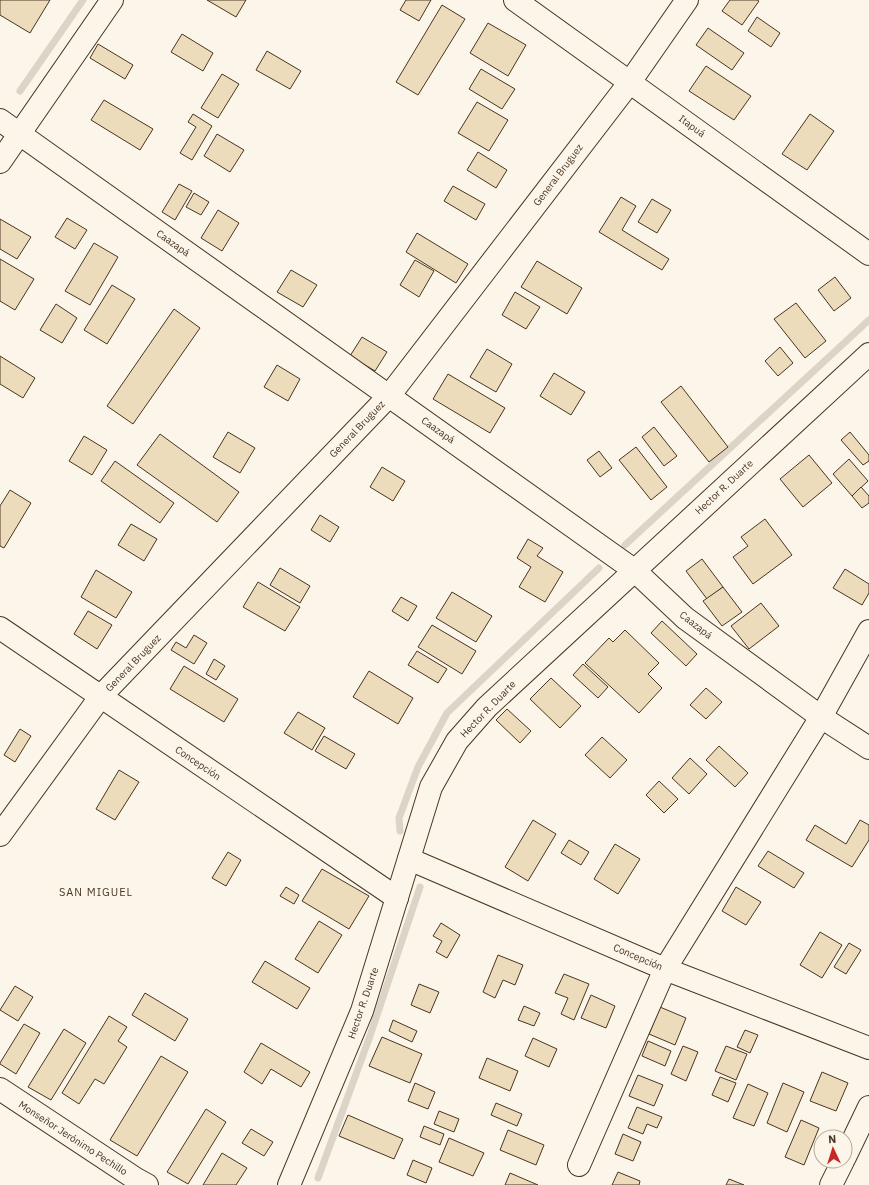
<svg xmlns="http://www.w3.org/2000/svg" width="869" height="1185" viewBox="0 0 869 1185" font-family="'IBM Plex Sans',sans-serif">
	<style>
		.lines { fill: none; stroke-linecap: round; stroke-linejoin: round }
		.stream { stroke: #dcd4c6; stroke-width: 7 }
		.building { fill: #ecdcbc; stroke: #4a3520 }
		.minor-casing { stroke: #4a3520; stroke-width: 24 }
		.minor { stroke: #fbf6e9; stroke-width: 22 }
		.labels { text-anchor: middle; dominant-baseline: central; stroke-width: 3; stroke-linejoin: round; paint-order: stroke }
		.street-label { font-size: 10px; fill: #4a3520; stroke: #fbf6e9 }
		.neighbourhood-label { font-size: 11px; letter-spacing: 1px; fill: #4a3520; stroke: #fbf6e9 }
	</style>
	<rect width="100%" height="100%" fill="#fbf6e9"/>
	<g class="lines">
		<g class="stream">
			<polyline points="20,91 83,0"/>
			<polyline points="625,545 869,320"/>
			<polyline points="400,831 399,818 418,767 447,713 599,568"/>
			<polyline points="318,1178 370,1036 420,887"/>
		</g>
	</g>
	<g class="building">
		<polygon points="0,0 50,0 30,33 0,15"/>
		<polygon points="207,0 246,0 236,17"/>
		<polygon points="406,0 431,0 419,21 400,10"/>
		<polygon points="730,0 757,0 759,1 742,25 722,11"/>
		<polygon points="442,5 465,19 418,95 396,82"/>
		<polygon points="757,17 780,33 771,47 748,31"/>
		<polygon points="488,23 526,45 508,76 470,53"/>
		<polygon points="708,28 744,53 732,70 696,45"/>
		<polygon points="182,34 213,53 203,71 171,52"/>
		<polygon points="98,44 133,65 125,79 90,58"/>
		<polygon points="267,51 301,71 290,89 256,70"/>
		<polygon points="706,66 751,96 734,120 689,91"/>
		<polygon points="481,69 515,89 502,109 469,89"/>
		<polygon points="222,74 239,84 218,118 201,108"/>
		<polygon points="104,100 153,129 140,150 91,120"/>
		<polygon points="477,102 508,120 489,151 458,133"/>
		<polygon points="193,114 212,126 192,160 180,153 196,127 188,122"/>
		<polygon points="810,114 834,131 807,170 782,154"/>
		<polygon points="217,134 244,150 230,172 204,156"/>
		<polygon points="478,152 507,170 496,188 467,170"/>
		<polygon points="179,184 192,191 175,220 162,212"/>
		<polygon points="453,186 485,204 476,220 444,201"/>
		<polygon points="194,193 209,202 201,215 186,207"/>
		<polygon points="621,197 636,206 622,230 669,259 662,270 599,232"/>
		<polygon points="652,199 671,210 657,233 638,222"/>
		<polygon points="218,210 239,223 222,251 201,238"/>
		<polygon points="67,218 87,230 75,249 55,237"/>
		<polygon points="0,219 31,237 17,259 0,249"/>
		<polygon points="417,233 468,264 456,283 406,252"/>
		<polygon points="94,243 118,257 90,305 65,291"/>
		<polygon points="0,259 34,279 15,310 0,301"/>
		<polygon points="415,260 434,271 419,297 400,285"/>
		<polygon points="537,261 582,288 567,314 521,287"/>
		<polygon points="291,270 317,285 303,307 277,292"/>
		<polygon points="835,277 851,298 834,311 818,290"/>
		<polygon points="112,285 135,299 107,344 84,330"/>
		<polygon points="515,292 540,307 526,329 502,315"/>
		<polygon points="796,303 826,341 805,358 774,319"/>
		<polygon points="56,304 77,318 62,343 40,330"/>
		<polygon points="174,309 200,328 133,424 107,406"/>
		<polygon points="362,337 387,352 375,371 350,356"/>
		<polygon points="780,347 793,363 778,376 765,361"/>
		<polygon points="487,349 512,364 496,392 470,377"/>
		<polygon points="0,356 35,378 23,398 0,384"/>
		<polygon points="277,365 300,379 288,401 264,387"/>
		<polygon points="554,373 585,392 571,415 540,396"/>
		<polygon points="448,374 505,408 490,433 433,399"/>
		<polygon points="681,386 728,447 709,462 661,402"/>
		<polygon points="654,427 677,456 664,466 642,437"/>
		<polygon points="228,432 255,448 240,473 213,457"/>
		<polygon points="850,432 869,455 869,461 863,465 841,440"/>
		<polygon points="160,434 239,492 217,522 137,465"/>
		<polygon points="84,436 107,450 92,475 69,461"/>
		<polygon points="636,447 667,487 651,500 619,460"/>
		<polygon points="599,451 612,468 600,477 587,460"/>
		<polygon points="809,455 832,483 803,507 780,479"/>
		<polygon points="849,459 868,481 852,496 833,474"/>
		<polygon points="115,461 174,503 160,523 101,481"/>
		<polygon points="382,467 405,481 393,501 370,487"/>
		<polygon points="861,487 869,496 869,503 862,508 852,496"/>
		<polygon points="10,490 31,503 4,548 0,546 0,506"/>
		<polygon points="320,515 339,527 330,542 311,530"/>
		<polygon points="765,519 792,555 753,584 733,557 748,546 741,537"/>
		<polygon points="131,524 157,539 144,561 118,545"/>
		<polygon points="528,539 543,548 537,556 563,572 545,602 519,587 531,567 517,558"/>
		<polygon points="702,559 723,587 707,599 686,571"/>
		<polygon points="280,568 310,586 300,603 270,585"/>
		<polygon points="845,569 869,584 869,593 862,605 833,588"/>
		<polygon points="96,570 132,592 116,618 81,597"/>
		<polygon points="258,582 300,607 285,631 243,607"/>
		<polygon points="723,587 742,612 722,626 703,601"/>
		<polygon points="452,592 492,616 476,642 436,618"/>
		<polygon points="401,597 417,606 408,621 392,611"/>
		<polygon points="761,603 779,626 749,649 731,626"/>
		<polygon points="88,611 112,625 97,649 74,634"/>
		<polygon points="662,621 697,654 686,666 651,633"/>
		<polygon points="432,625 476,651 462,674 418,647"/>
		<polygon points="625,630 659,663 648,674 662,688 639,713 585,663 609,638 613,642"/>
		<polygon points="194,635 207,643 194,664 171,650 176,642 186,648"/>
		<polygon points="417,651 447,669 438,683 408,665"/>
		<polygon points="214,659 225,666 216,680 206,674"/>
		<polygon points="583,664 608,687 598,698 573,675"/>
		<polygon points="184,666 238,699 224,722 170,689"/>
		<polygon points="369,671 413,698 398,724 353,697"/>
		<polygon points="551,678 581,706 560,728 530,699"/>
		<polygon points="706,688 722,702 706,719 690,705"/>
		<polygon points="507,709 531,731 520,743 496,720"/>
		<polygon points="298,712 325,728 312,750 284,733"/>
		<polygon points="20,729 31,736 15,762 4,755"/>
		<polygon points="324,736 355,754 346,769 315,751"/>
		<polygon points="602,737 627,760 610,778 585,755"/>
		<polygon points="719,746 748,773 735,787 706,760"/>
		<polygon points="690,758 707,774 689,794 672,778"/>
		<polygon points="119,770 139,782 115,820 96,809"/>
		<polygon points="659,781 678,799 664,813 646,795"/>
		<polygon points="533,820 556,834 528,881 505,867"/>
		<polygon points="860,820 869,825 869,840 852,867 806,840 815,825 846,844"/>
		<polygon points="569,840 589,852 581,865 561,853"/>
		<polygon points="615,844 640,859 618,894 594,879"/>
		<polygon points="768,851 804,873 794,888 758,866"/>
		<polygon points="228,852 241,860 226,886 212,878"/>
		<polygon points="322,869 369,896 349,929 302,901"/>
		<polygon points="286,887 299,895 294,904 280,896"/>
		<polygon points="736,887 761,902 746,925 722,911"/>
		<polygon points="319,921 342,935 318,973 295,959"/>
		<polygon points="441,923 460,935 447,958 436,952 442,941 433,936"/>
		<polygon points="820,932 842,945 822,978 800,965"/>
		<polygon points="849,943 861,950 846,974 834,967"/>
		<polygon points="498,955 523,965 515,985 503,980 495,998 483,992"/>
		<polygon points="265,961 310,988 297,1009 252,982"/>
		<polygon points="564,974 589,984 574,1020 561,1014 568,998 555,993"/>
		<polygon points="419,984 439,992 430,1013 411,1005"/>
		<polygon points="15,986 33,997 18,1021 0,1010"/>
		<polygon points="145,993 188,1019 175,1041 132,1015"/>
		<polygon points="591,995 615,1006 606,1028 581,1018"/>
		<polygon points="524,1006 540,1013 534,1026 518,1020"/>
		<polygon points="660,1007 686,1018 675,1045 649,1034"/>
		<polygon points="109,1016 127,1027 118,1041 127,1047 104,1084 95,1079 79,1104 62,1093"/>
		<polygon points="393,1020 417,1031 412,1042 389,1031"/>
		<polygon points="24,1024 40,1033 16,1074 0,1064 0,1063"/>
		<polygon points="64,1029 86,1043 51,1100 28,1087"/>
		<polygon points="745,1030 758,1035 750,1053 737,1047"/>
		<polygon points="382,1037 422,1054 410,1083 369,1066"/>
		<polygon points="533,1038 557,1049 549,1067 525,1056"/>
		<polygon points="648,1041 671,1051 665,1066 642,1056"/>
		<polygon points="261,1043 310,1072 301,1087 271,1069 262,1084 244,1072"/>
		<polygon points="683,1046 698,1052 686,1081 671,1074"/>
		<polygon points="726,1046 747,1054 736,1080 715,1071"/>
		<polygon points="161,1056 188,1072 137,1156 110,1140"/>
		<polygon points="487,1058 518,1071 510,1091 479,1078"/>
		<polygon points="822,1072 848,1083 836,1111 810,1101"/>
		<polygon points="638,1075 663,1085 654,1106 629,1096"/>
		<polygon points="720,1077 736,1083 728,1102 712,1095"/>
		<polygon points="415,1083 435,1092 428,1109 408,1101"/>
		<polygon points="783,1083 804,1092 787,1132 767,1123"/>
		<polygon points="748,1084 768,1093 754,1126 733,1118"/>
		<polygon points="496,1103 522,1114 517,1126 491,1115"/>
		<polygon points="637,1107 662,1117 657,1128 647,1124 643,1134 628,1128"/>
		<polygon points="206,1109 226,1122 188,1184 167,1172"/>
		<polygon points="439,1111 459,1119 454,1132 434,1124"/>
		<polygon points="348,1115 403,1139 394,1159 339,1136"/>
		<polygon points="801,1120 819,1128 804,1165 785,1157"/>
		<polygon points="424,1126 444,1134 440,1145 420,1137"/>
		<polygon points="251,1129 273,1142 264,1156 242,1143"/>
		<polygon points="508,1130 544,1145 536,1165 500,1150"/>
		<polygon points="623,1134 641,1142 633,1161 615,1154"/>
		<polygon points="449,1138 484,1153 473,1176 439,1162"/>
		<polygon points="222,1153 247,1168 236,1185 203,1185"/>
		<polygon points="413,1160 432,1168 426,1183 407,1175"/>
		<polygon points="618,1172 640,1181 639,1185 612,1185"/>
		<polygon points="510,1173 538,1185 505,1185"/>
		<polygon points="729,1179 744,1185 726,1185"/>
	</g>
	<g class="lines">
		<defs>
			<g id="minor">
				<polyline points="515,0 869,254"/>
				<polyline points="0,120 634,570 685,618 821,717 869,748"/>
				<polyline points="0,162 112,0"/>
				<polyline points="0,628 397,898"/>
				<polyline points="0,835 101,696 389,396 630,82 687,0"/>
				<polyline points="409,859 665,969 869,1048"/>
				<polyline points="0,1089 136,1179 147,1185"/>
				<polyline points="845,1157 869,1107"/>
				<polyline points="579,1165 665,969 821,717 869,631"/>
				<polyline points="289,1185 362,1011 431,787 457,741 487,707 869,354"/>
				<polyline points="831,1185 843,1161"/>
			</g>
		</defs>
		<use href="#minor" class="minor-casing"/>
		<use href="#minor" class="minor"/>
	</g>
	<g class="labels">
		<g class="street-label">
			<text transform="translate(692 126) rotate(36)">Itapuá</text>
			<text transform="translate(558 175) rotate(-53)">General Bruguez</text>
			<text transform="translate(173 243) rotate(35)">Caazapá</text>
			<text transform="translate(357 429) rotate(-46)">General Bruguez</text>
			<text transform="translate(438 430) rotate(35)">Caazapá</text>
			<text transform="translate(724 487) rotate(-43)">Hector R. Duarte</text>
			<text transform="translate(696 625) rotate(38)">Caazapá</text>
			<text transform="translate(133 663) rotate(-46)">General Bruguez</text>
			<text transform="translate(488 709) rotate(-46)">Hector R. Duarte</text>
			<text transform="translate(198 763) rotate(34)">Concepción</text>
			<text transform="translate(638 957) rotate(23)">Concepción</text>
			<text transform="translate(363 1003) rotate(-71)">Hector R. Duarte</text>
			<text transform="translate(73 1138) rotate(33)">Monseñor Jerónimo Pechillo</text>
		</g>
		<g class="neighbourhood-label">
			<text x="96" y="892">SAN MIGUEL</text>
		</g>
	</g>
	<g transform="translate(833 1149) rotate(356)"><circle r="19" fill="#fbf6e9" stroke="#b4a999"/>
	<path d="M0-3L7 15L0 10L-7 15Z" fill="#c62828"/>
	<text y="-6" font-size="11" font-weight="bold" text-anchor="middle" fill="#4a3520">N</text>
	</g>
</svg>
